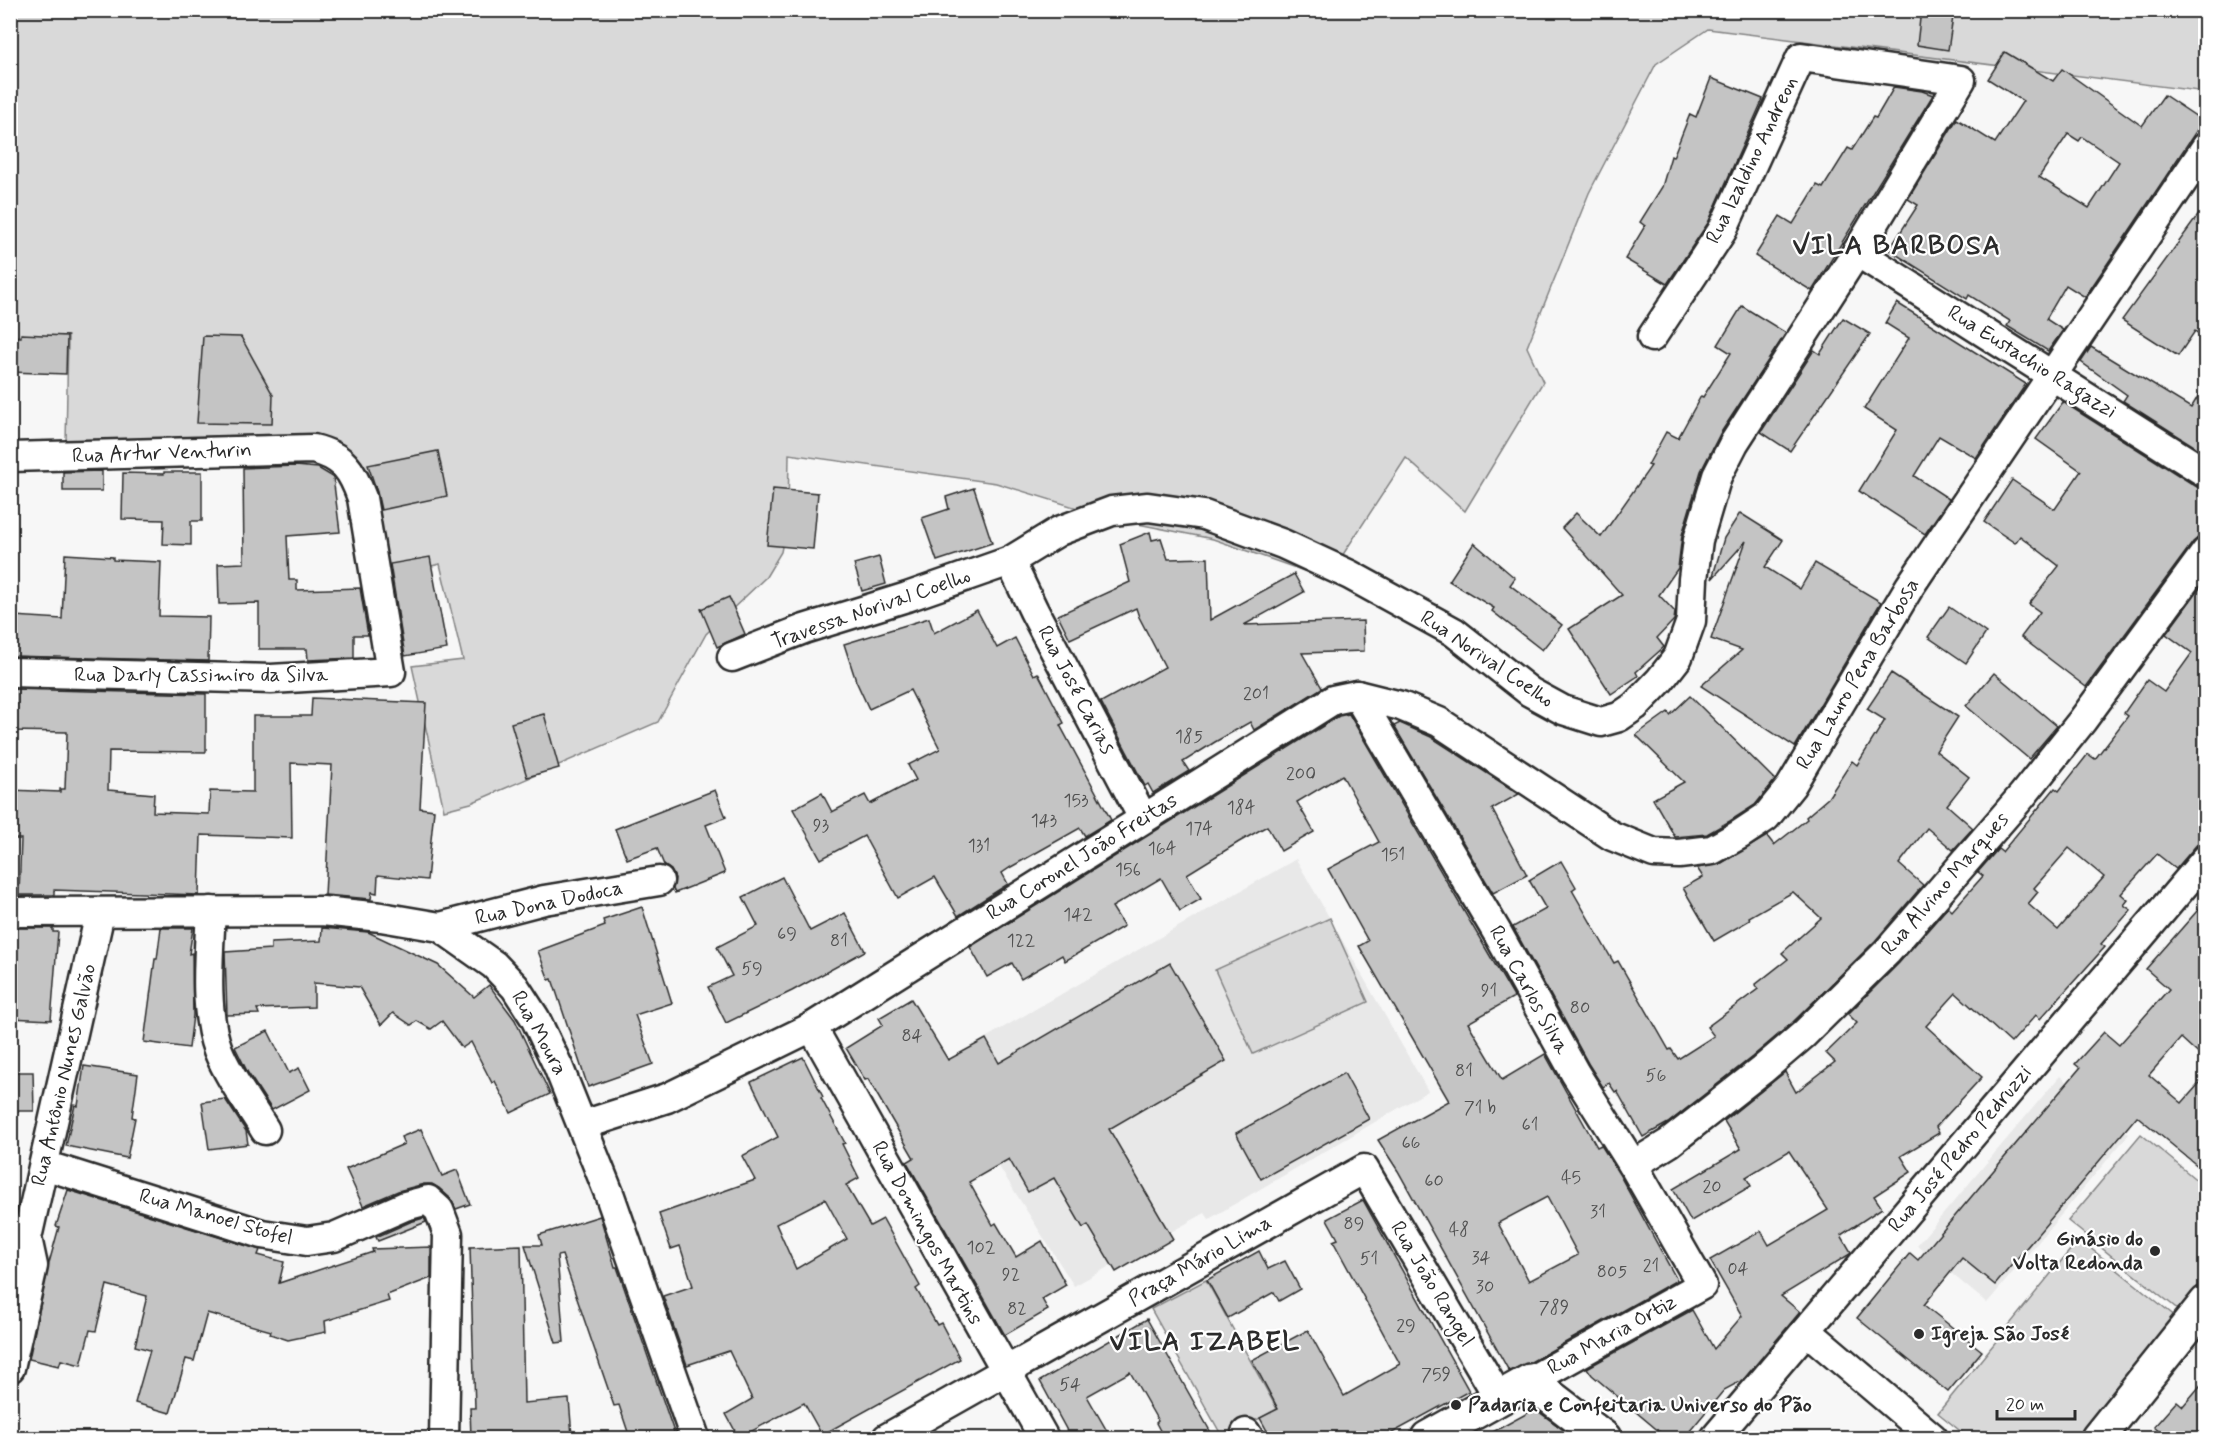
<svg xmlns="http://www.w3.org/2000/svg" width="2216" height="1449" viewBox="0 0 2216 1449" font-family="Mynerve,sans-serif">
	<style>
		.built { fill: #e8e8e8 }
		.green { fill: #d9d9d9; stroke: #828282; stroke-width: 1.5 }
		.building { fill: #c4c4c4; stroke: #2b2b2b; stroke-width: 1.5; fill-rule: evenodd }
		.lines { fill: none; stroke-linecap: round; stroke-linejoin: round }
		.minor-casing { stroke: #2b2b2b; stroke-width: 33 }
		.major-casing { stroke: #2b2b2b; stroke-width: 38 }
		.minor { stroke: #fff; stroke-width: 28 }
		.major { stroke: #fff; stroke-width: 33 }
		.poi-dot { fill: #2b2b2b; stroke: #fff; stroke-width: 2 }
		.labels { text-anchor: middle; dominant-baseline: central; stroke-width: 4.5; stroke-linejoin: round; paint-order: stroke }
		.number-label { font-size: 18px; fill: #515151 }
		.street-label { font-size: 21px; fill: #2b2b2b; stroke: #fff }
		.poi-label { font-size: 21px; font-weight: bold; fill: #2b2b2b; stroke: #fff; text-anchor: start }
		.district-label { font-size: 27px; font-weight: bold; letter-spacing: 1.5px; fill: #2b2b2b; stroke: #fff }
	</style>
	<rect width="100%" height="100%" fill="#f7f7f7"/>
	<filter id="ink" filterUnits="userSpaceOnUse"><feTurbulence type="fractalNoise" baseFrequency=".0167" numOctaves="2"/><feDisplacementMap in="SourceGraphic" scale="12" xChannelSelector="R" yChannelSelector="G"/><feConvolveMatrix kernelMatrix="1 2 1 2 8 2 1 2 1" color-interpolation-filters="sRGB"/></filter>
	<g filter="url(#ink)">
		<g class="built">
			<polygon points="1296,859 1428,1091 1209,1219 1205,1213 1074,1286 981,1138 940,1064"/>
			<polygon points="2060,1076 2129,1134 1987,1303 1917,1245"/>
		</g>
		<g class="green">
			<polygon points="2205,10 2206,92 1708,29 1656,64 1589,193 1527,347 1543,382 1465,511 1406,458 1327,579 1213,539 1113,519 996,483 789,454 788,516 781,552 766,577 706,634 658,722 471,803 444,810 412,666 463,660 440,564 387,577 346,459 66,444 68,336 11,336 10,11"/>
			<polygon points="1330,918 1368,1002 1253,1054 1215,970"/>
			<polygon points="2141,1134 2205,1187 2205,1281 2180,1311 2068,1221"/>
			<polygon points="2079,1239 2176,1317 2077,1438 1969,1438 1938,1413"/>
			<polygon points="1206,1280 1277,1409 1223,1438 1151,1309"/>
		</g>
		<g class="building">
			<polygon points="1921,10 1954,10 1948,50 1917,45"/>
			<path d="M2005 52 2053 81 2062 69 2142 126 2164 95 2203 121 2085 297 2066 285 2046 319 2063 330 2048 351 2007 326 2010 321 1969 295 1967 299 1889 250 1918 205 1908 199 1957 119 1995 143 2023 101 1988 79ZM2068 134 2079 141 2082 137 2119 162 2089 208 2039 177Z"/>
			<polygon points="1711,78 1763,99 1708,223 1667,284 1625,259 1645,226 1640,222 1662,187 1671,156 1673,157 1690,114 1696,117"/>
			<polygon points="1894,87 1922,91 1933,95 1812,291 1755,256 1780,216 1793,224 1817,185 1823,188 1848,148 1852,150 1873,117 1876,118"/>
			<polygon points="2205,206 2205,339 2195,331 2178,356 2122,320"/>
			<polygon points="1897,303 2026,384 1976,458 1939,436 1914,476 1949,499 1925,534 1859,491 1897,430 1864,409 1909,338 1885,323"/>
			<polygon points="1742,306 1786,333 1720,434 1701,471 1682,535 1678,568 1659,595 1675,612 1674,620 1657,638 1664,647 1636,672 1638,676 1611,694 1569,629 1622,595 1562,528 1576,513 1601,537 1651,466 1648,465 1666,432 1678,438 1701,396 1703,397 1731,353 1718,345"/>
			<polygon points="1843,318 1870,334 1790,451 1761,432 1814,350 1820,354"/>
			<polygon points="21,334 67,336 66,374 10,372 10,337 21,337"/>
			<polygon points="203,336 241,337 273,395 272,424 197,423"/>
			<polygon points="2091,347 2191,408 2205,385 2205,453 2123,401 2127,395 2081,362"/>
			<polygon points="2063,402 2197,487 2205,489 2205,536 2199,537 2193,542 2086,687 2021,637 2040,612 2029,604 2059,566 2020,536 2015,543 1984,522 2012,480 2055,509 2081,471 2036,439"/>
			<polygon points="438,451 447,496 381,510 377,492 368,465"/>
			<polygon points="296,466 318,468 333,477 340,532 287,536 289,580 297,580 297,590 360,588 368,635 354,635 354,658 308,660 307,649 259,649 259,603 219,604 218,564 244,563 243,468"/>
			<polygon points="102,471 102,491 63,491 63,472"/>
			<polygon points="164,472 202,472 202,521 191,521 191,545 163,544 164,520 122,519 123,473 164,474"/>
			<polygon points="974,488 992,543 937,561 922,518 949,509 946,497"/>
			<polygon points="773,489 818,493 813,549 767,545"/>
			<polygon points="1740,513 1783,540 1765,567 1800,589 1815,563 1881,602 1795,747 1701,686 1742,650 1711,639 1746,541 1712,579 1724,538"/>
			<polygon points="1150,532 1152,540 1161,538 1168,559 1208,558 1210,620 1294,574 1304,592 1244,625 1363,621 1364,651 1302,653 1322,688 1254,730 1250,722 1215,742 1183,762 1189,771 1153,793 1148,784 1145,786 1101,702 1165,667 1139,617 1136,608 1070,639 1058,615 1130,582 1120,544"/>
			<polygon points="1474,543 1515,578 1510,585 1562,625 1542,650 1492,611 1494,608 1449,581"/>
			<polygon points="65,554 113,557 113,560 161,562 159,616 209,617 208,661 11,656 14,616 62,619"/>
			<polygon points="430,557 447,649 405,656 390,564"/>
			<polygon points="879,557 886,584 862,591 854,564"/>
			<path d="M2205 581V835L2176 869 2157 854 2121 894 2128 900 2124 905 2131 910 2101 944 2105 947 2040 1019 2036 1015 2011 1043 1956 993 1926 1026 1982 1077 1936 1127 1939 1133 1901 1156 1911 1172 1874 1196 1882 1208 1841 1235 1851 1252 1850 1254 1781 1296 1800 1312 1743 1380 1724 1390 1684 1438H1667L1592 1375 1587 1368 1692 1310 1714 1349 1742 1316 1710 1260 1761 1231 1769 1245 1828 1210 1789 1151 1746 1177 1751 1186 1691 1221 1673 1189 1741 1149 1724 1121 1785 1072 1796 1092 1835 1062 1826 1053 1857 1023 1848 1014 1899 963 1948 907 1952 911 1983 876 1978 872 1998 849 2002 852 2055 788 2059 791 2088 754 2095 759 2128 716 2124 713 2147 680 2164 692 2192 653 2166 634ZM2069 848 2104 877 2058 930 2028 904 2038 892 2034 888Z"/>
			<polygon points="729,597 745,634 717,647 701,609"/>
			<polygon points="1949,607 1986,633 1966,663 1928,637"/>
			<polygon points="977,610 997,648 1015,638 1034,675 1038,673 1064,723 1060,725 1111,820 1085,836 1080,828 1011,867 1002,873 1008,884 958,916 935,877 898,898 864,836 821,859 793,809 822,793 832,812 865,795 870,804 916,780 908,765 940,749 910,690 869,709 856,681 844,644 929,618 934,633"/>
			<polygon points="1891,673 1958,717 1936,751 1969,777 1947,805 1973,828 1953,850 1927,828 1899,864 1923,885 1875,941 1792,1023 1752,1057 1668,1123 1643,1137 1617,1091 1615,1092 1609,1083 1603,1087 1589,1065 1513,927 1546,909 1529,880 1561,861 1576,887 1572,890 1614,963 1618,961 1669,1050 1671,1049 1678,1059 1714,1036 1707,1027 1758,989 1755,985 1788,959 1782,953 1821,918 1793,892 1749,917 1750,920 1714,941 1683,888 1703,877 1697,868 1720,864 1767,836 1774,845 1807,819 1806,817 1828,798 1852,761 1857,765 1885,720 1867,709"/>
			<polygon points="1994,673 2057,726 2029,759 1966,706"/>
			<polygon points="10,689 206,694 206,752 109,751 108,790 154,794 153,812 209,814 210,791 253,792 253,716 311,716 312,698 426,703 420,808 434,810 427,880 378,875 377,893 372,892 371,899 325,895 332,765 291,763 292,838 201,835 199,895 54,890 54,895 19,895 21,839 10,839 10,790 60,792 60,789 65,789 67,732 10,731"/>
			<polygon points="1690,696 1775,780 1755,805 1730,821 1707,834 1675,837 1653,799 1684,782 1636,735 1668,712 1670,715"/>
			<polygon points="544,714 559,768 527,777 511,723"/>
			<path d="M1349 714 1514 997 1468 1023 1502 1080 1545 1054 1597 1147 1601 1145 1619 1174 1677 1280 1529 1363 1509 1371 1398 1171 1378 1140 1449 1101 1359 946 1368 941 1328 869 1379 842 1342 775 1297 802 1314 832 1281 851 1267 826 1239 842 1187 874 1201 899 1180 911 1161 878 1112 907 1124 926 1065 961 1062 955 1021 979 1012 963 987 977 970 947 1339 716ZM1547 1197 1578 1255 1529 1281 1498 1223Z"/>
			<polygon points="1400,723 1431,737 1519,794 1492,809 1527,875 1493,893 1394,726"/>
			<polygon points="715,790 726,817 706,825 725,873 675,893 673,889 675,878 671,870 664,865 657,848 627,859 615,829"/>
			<polygon points="782,877 810,931 845,913 865,951 792,991 726,1023 708,987 732,976 717,947 758,926 743,897"/>
			<polygon points="2205,902 2205,1060 2181,1038 2149,1075 2182,1103 2205,1077 2205,1172 2137,1116 1995,1285 1962,1258 1924,1305 1982,1351 1948,1392 1857,1318 1910,1253 1918,1260 2080,1068 2075,1064 2104,1032 2119,1045 2169,989 2146,969"/>
			<polygon points="642,907 672,1003 635,1015 653,1064 588,1087 552,979 549,980 538,951 605,926 603,920"/>
			<polygon points="18,928 53,928 53,932 58,932 51,1020 10,1018 10,929"/>
			<polygon points="161,928 193,928 189,954 192,953 193,1015 189,1048 144,1042 155,959 157,959"/>
			<polygon points="322,928 368,932 438,965 474,997 489,985 515,1020 550,1094 511,1113 495,1081 492,1083 471,1042 462,1048 442,1021 431,1029 417,1021 411,1025 393,1013 381,1025 359,987 314,983 314,1007 257,1009 259,1014 227,1015 225,952 271,949 271,943 321,941"/>
			<polygon points="1170,963 1226,1061 1109,1129 1173,1239 1116,1272 1088,1225 1083,1228 1054,1178 1028,1192 1009,1159 969,1182 993,1225 996,1223 1016,1257 1042,1241 1066,1285 1042,1299 1048,1310 1005,1335 907,1162 914,1158 868,1079 865,1080 846,1048 883,1025 879,1018 911,999 948,1060 986,1039 999,1063"/>
			<polygon points="268,1031 289,1073 299,1068 310,1090 272,1110 248,1073 235,1047"/>
			<path d="M803 1057 823 1097 821 1098 845 1143 842 1144 859 1178 846 1185 870 1226 883 1219 920 1286 916 1289 937 1325 941 1323 960 1359 822 1435 804 1403 739 1438 726 1414 752 1399 729 1351 687 1365 663 1296 693 1286 680 1246 671 1249 659 1214 755 1180 742 1156 778 1137 751 1082ZM825 1199 847 1239 796 1269 776 1224Z"/>
			<polygon points="84,1066 138,1074 132,1117 135,1118 127,1158 66,1146 75,1105 78,1106"/>
			<polygon points="10,1072 33,1072 34,1111 10,1111"/>
			<polygon points="1344,1073 1369,1119 1261,1179 1236,1133"/>
			<polygon points="225,1099 246,1131 248,1144 209,1149 202,1102"/>
			<polygon points="421,1129 442,1176 457,1170 470,1204 456,1209 450,1198 439,1188 432,1184 424,1184 398,1191 363,1206 346,1169 404,1144 401,1137"/>
			<polygon points="68,1190 260,1250 258,1255 284,1262 279,1283 373,1252 372,1249 431,1247 431,1278 387,1295 389,1301 325,1321 326,1332 288,1340 270,1334 271,1331 207,1313 194,1361 186,1359 170,1413 135,1403 150,1350 135,1346 147,1296 107,1285 96,1331 90,1330 81,1365 61,1360 59,1366 29,1359 49,1263 59,1227 56,1226"/>
			<polygon points="1363,1200 1469,1391 1383,1438 1271,1438 1260,1418 1278,1409 1252,1360 1308,1330 1344,1396 1400,1364 1333,1241 1338,1239 1327,1219"/>
			<polygon points="600,1216 615,1267 617,1267 676,1438 630,1438 619,1405 614,1406 562,1255 557,1256 564,1342 556,1343 525,1245 542,1245 539,1235"/>
			<polygon points="424,1218 426,1222 378,1241 376,1237 410,1222"/>
			<polygon points="521,1245 524,1403 569,1399 572,1436 544,1438 471,1438 470,1408 475,1408 470,1247"/>
			<polygon points="1259,1251 1268,1269 1285,1261 1300,1289 1279,1301 1274,1292 1228,1318 1207,1280"/>
			<polygon points="1147,1319 1214,1438 1164,1438 1156,1423 1158,1421 1130,1372 1087,1396 1111,1438 1071,1438 1040,1381"/>
			<polygon points="2205,1380 2205,1438 2167,1438 2154,1427 2177,1401 2183,1406"/>
			<polygon points="1535,1409 1574,1438 1482,1438"/>
		</g>
		<g class="lines">
			<defs>
				<g id="minor">
					<polyline points="1857,252 2206,473"/>
					<path d="M10 457 313 449C343 456 352 470 362 498L391 672 271 679 10 672"/>
					<polyline points="1010,561 1034,611 1143,818"/>
					<polyline points="732,657 804,629 907,597 1010,561 1059,531 1112,511 1148,507 1204,515 1283,544 1350,575 1454,632 1530,692 1563,710 1601,722 1619,717 1635,706 1660,680 1678,657 1691,621 1693,579 1698,540 1717,476 1734,443 1857,252 1961,80 1801,57 1722,231 1652,337"/>
					<polyline points="1357,695 1498,934 1575,1073 1633,1165 1702,1285 1530,1381"/>
					<path d="M211 911C209 952 203 1011 218 1050 229 1078 250 1105 265 1130"/>
					<polyline points="10,912 322,911 381,917 440,927 494,965 515,987 535,1018 558,1066 610,1196 695,1438"/>
					<polyline points="440,927 544,900 659,881"/>
					<polyline points="812,1027 1044,1438"/>
					<polyline points="583,1125 667,1098 812,1027 1333,700 1357,695 1401,706 1439,722 1612,836 1654,853 1679,854 1712,850 1739,835 1766,817 1791,786 1910,586 2206,147"/>
					<polyline points="44,1165 262,1234 307,1241 334,1237 405,1206 428,1200 439,1210 448,1234 444,1438"/>
					<polyline points="1633,1165 1669,1143 1762,1070 1803,1035 1887,952 2022,796 2082,721 2206,552"/>
					<polyline points="1807,1331 1933,1438"/>
					<polyline points="10,1368 33,1266 27,1238 100,913"/>
					<polyline points="1246,1433 1249,1438"/>
					<polyline points="887,1438 1364,1169 1499,1398"/>
					<polyline points="1715,1438 2206,859"/>
				</g>
				<g id="major">
					<polyline points="1428,1438 1530,1381 1604,1438"/>
					<polyline points="2098,1438 2206,1303"/>
				</g>
			</defs>
			<use href="#minor" class="minor-casing"/>
			<use href="#major" class="major-casing"/>
			<use href="#minor" class="minor"/>
			<use href="#major" class="major"/>
		</g>
	</g>
	<g class="poi-dot">
		<circle cx="2155" cy="1251" r="6"/>
		<circle cx="1919" cy="1334" r="6"/>
		<circle cx="1456" cy="1405" r="6"/>
	</g>
	<g class="labels">
		<g class="number-label">
			<text x="1256" y="694">201</text>
			<text x="1189" y="737">185</text>
			<text x="1301" y="774">200</text>
			<text x="1076" y="801">153</text>
			<text x="1241" y="808">184</text>
			<text x="1044" y="821">143</text>
			<text x="821" y="826">93</text>
			<text x="1199" y="829">174</text>
			<text x="979" y="846">131</text>
			<text x="1162" y="849">164</text>
			<text x="1393" y="855">151</text>
			<text x="1128" y="870">156</text>
			<text x="1078" y="915">142</text>
			<text x="787" y="934">69</text>
			<text x="839" y="941">81</text>
			<text x="1021" y="941">122</text>
			<text x="752" y="969">59</text>
			<text x="1489" y="991">91</text>
			<text x="1580" y="1008">80</text>
			<text x="912" y="1036">84</text>
			<text x="1464" y="1071">81</text>
			<text x="1656" y="1076">56</text>
			<text x="1480" y="1108">71 b</text>
			<text x="1530" y="1125">61</text>
			<text x="1411" y="1143">66</text>
			<text x="1571" y="1178">45</text>
			<text x="1434" y="1181">60</text>
			<text x="1712" y="1187">20</text>
			<text x="1598" y="1212">31</text>
			<text x="1354" y="1224">89</text>
			<text x="1459" y="1230">48</text>
			<text x="981" y="1248">102</text>
			<text x="1481" y="1258">34</text>
			<text x="1369" y="1259">51</text>
			<text x="1651" y="1266">21</text>
			<text x="1738" y="1269">04</text>
			<text x="1612" y="1272">805</text>
			<text x="1011" y="1275">92</text>
			<text x="1485" y="1287">30</text>
			<text x="1554" y="1308">789</text>
			<text x="1017" y="1309">82</text>
			<text x="1406" y="1326">29</text>
			<text x="1436" y="1375">759</text>
			<text x="1070" y="1385">54</text>
		</g>
		<g class="street-label">
			<text transform="translate(1752 160) rotate(-64)">Rua Izaldino Andreon</text>
			<text transform="translate(2032 362) rotate(32)">Rua Eustachio Ragazzi</text>
			<text transform="translate(162 453) rotate(-2)">Rua Artur Venturin</text>
			<text transform="translate(871 609) rotate(-19)">Travessa Norival Coelho</text>
			<text transform="translate(1487 659) rotate(34)">Rua Norival Coelho</text>
			<text transform="translate(1858 674) rotate(-59)">Rua Lauro Pena Barbosa</text>
			<text x="201" y="675">Rua Darly Cassimiro da Silva</text>
			<text transform="translate(1076 690) rotate(62)">Rua José Carias</text>
			<text transform="translate(1082 857) rotate(-32)">Rua Coronel João Freitas</text>
			<text transform="translate(1945 884) rotate(-49)">Rua Alvino Marques</text>
			<text transform="translate(549 903) rotate(-12)">Rua Dona Dodoca</text>
			<text transform="translate(1529 990) rotate(61)">Rua Carlos Silva</text>
			<text transform="translate(539 1033) rotate(61)">Rua Moura</text>
			<text transform="translate(64 1075) rotate(-77)">Rua Antônio Nunes Galvão</text>
			<text transform="translate(1960 1149) rotate(-50)">Rua José Pedro Pedruzzi</text>
			<text transform="translate(216 1217) rotate(16)">Rua Manoel Stofel</text>
			<text transform="translate(927 1233) rotate(61)">Rua Domingos Martins</text>
			<text transform="translate(1200 1261) rotate(-30)">Praça Mário Lima</text>
			<text transform="translate(1432 1284) rotate(59)">Rua João Rangel</text>
			<text transform="translate(1612 1335) rotate(-29)">Rua Maria Ortiz</text>
		</g>
		<g class="poi-label">
			<text x="2143" y="1239" text-anchor="end">Ginásio do<tspan x="2143" dy="24">Volta Redonda</tspan></text>
			<text x="1931" y="1334">Igreja São José</text>
			<text x="1468" y="1405">Padaria e Confeitaria Universo do Pão</text>
		</g>
		<g class="district-label">
			<text x="1897" y="246">VILA BARBOSA</text>
			<text x="1205" y="1342">VILA IZABEL</text>
		</g>
	</g>
	<rect width="2216" height="1449" fill="none" stroke="#fff" stroke-width="36"/>
	<rect x="18" y="18" width="2180" height="1413" fill="none" stroke="#2b2b2b" stroke-width="2" filter="url(#ink)"/>
	<path d="M1997 1410v9h78v-9" fill="none" stroke="#2b2b2b" stroke-width="3"/>
	<text x="2006" y="1410" font-size="18" fill="#2b2b2b" stroke="#ffffff" stroke-width="4.5" paint-order="stroke">20 m</text>
</svg>
